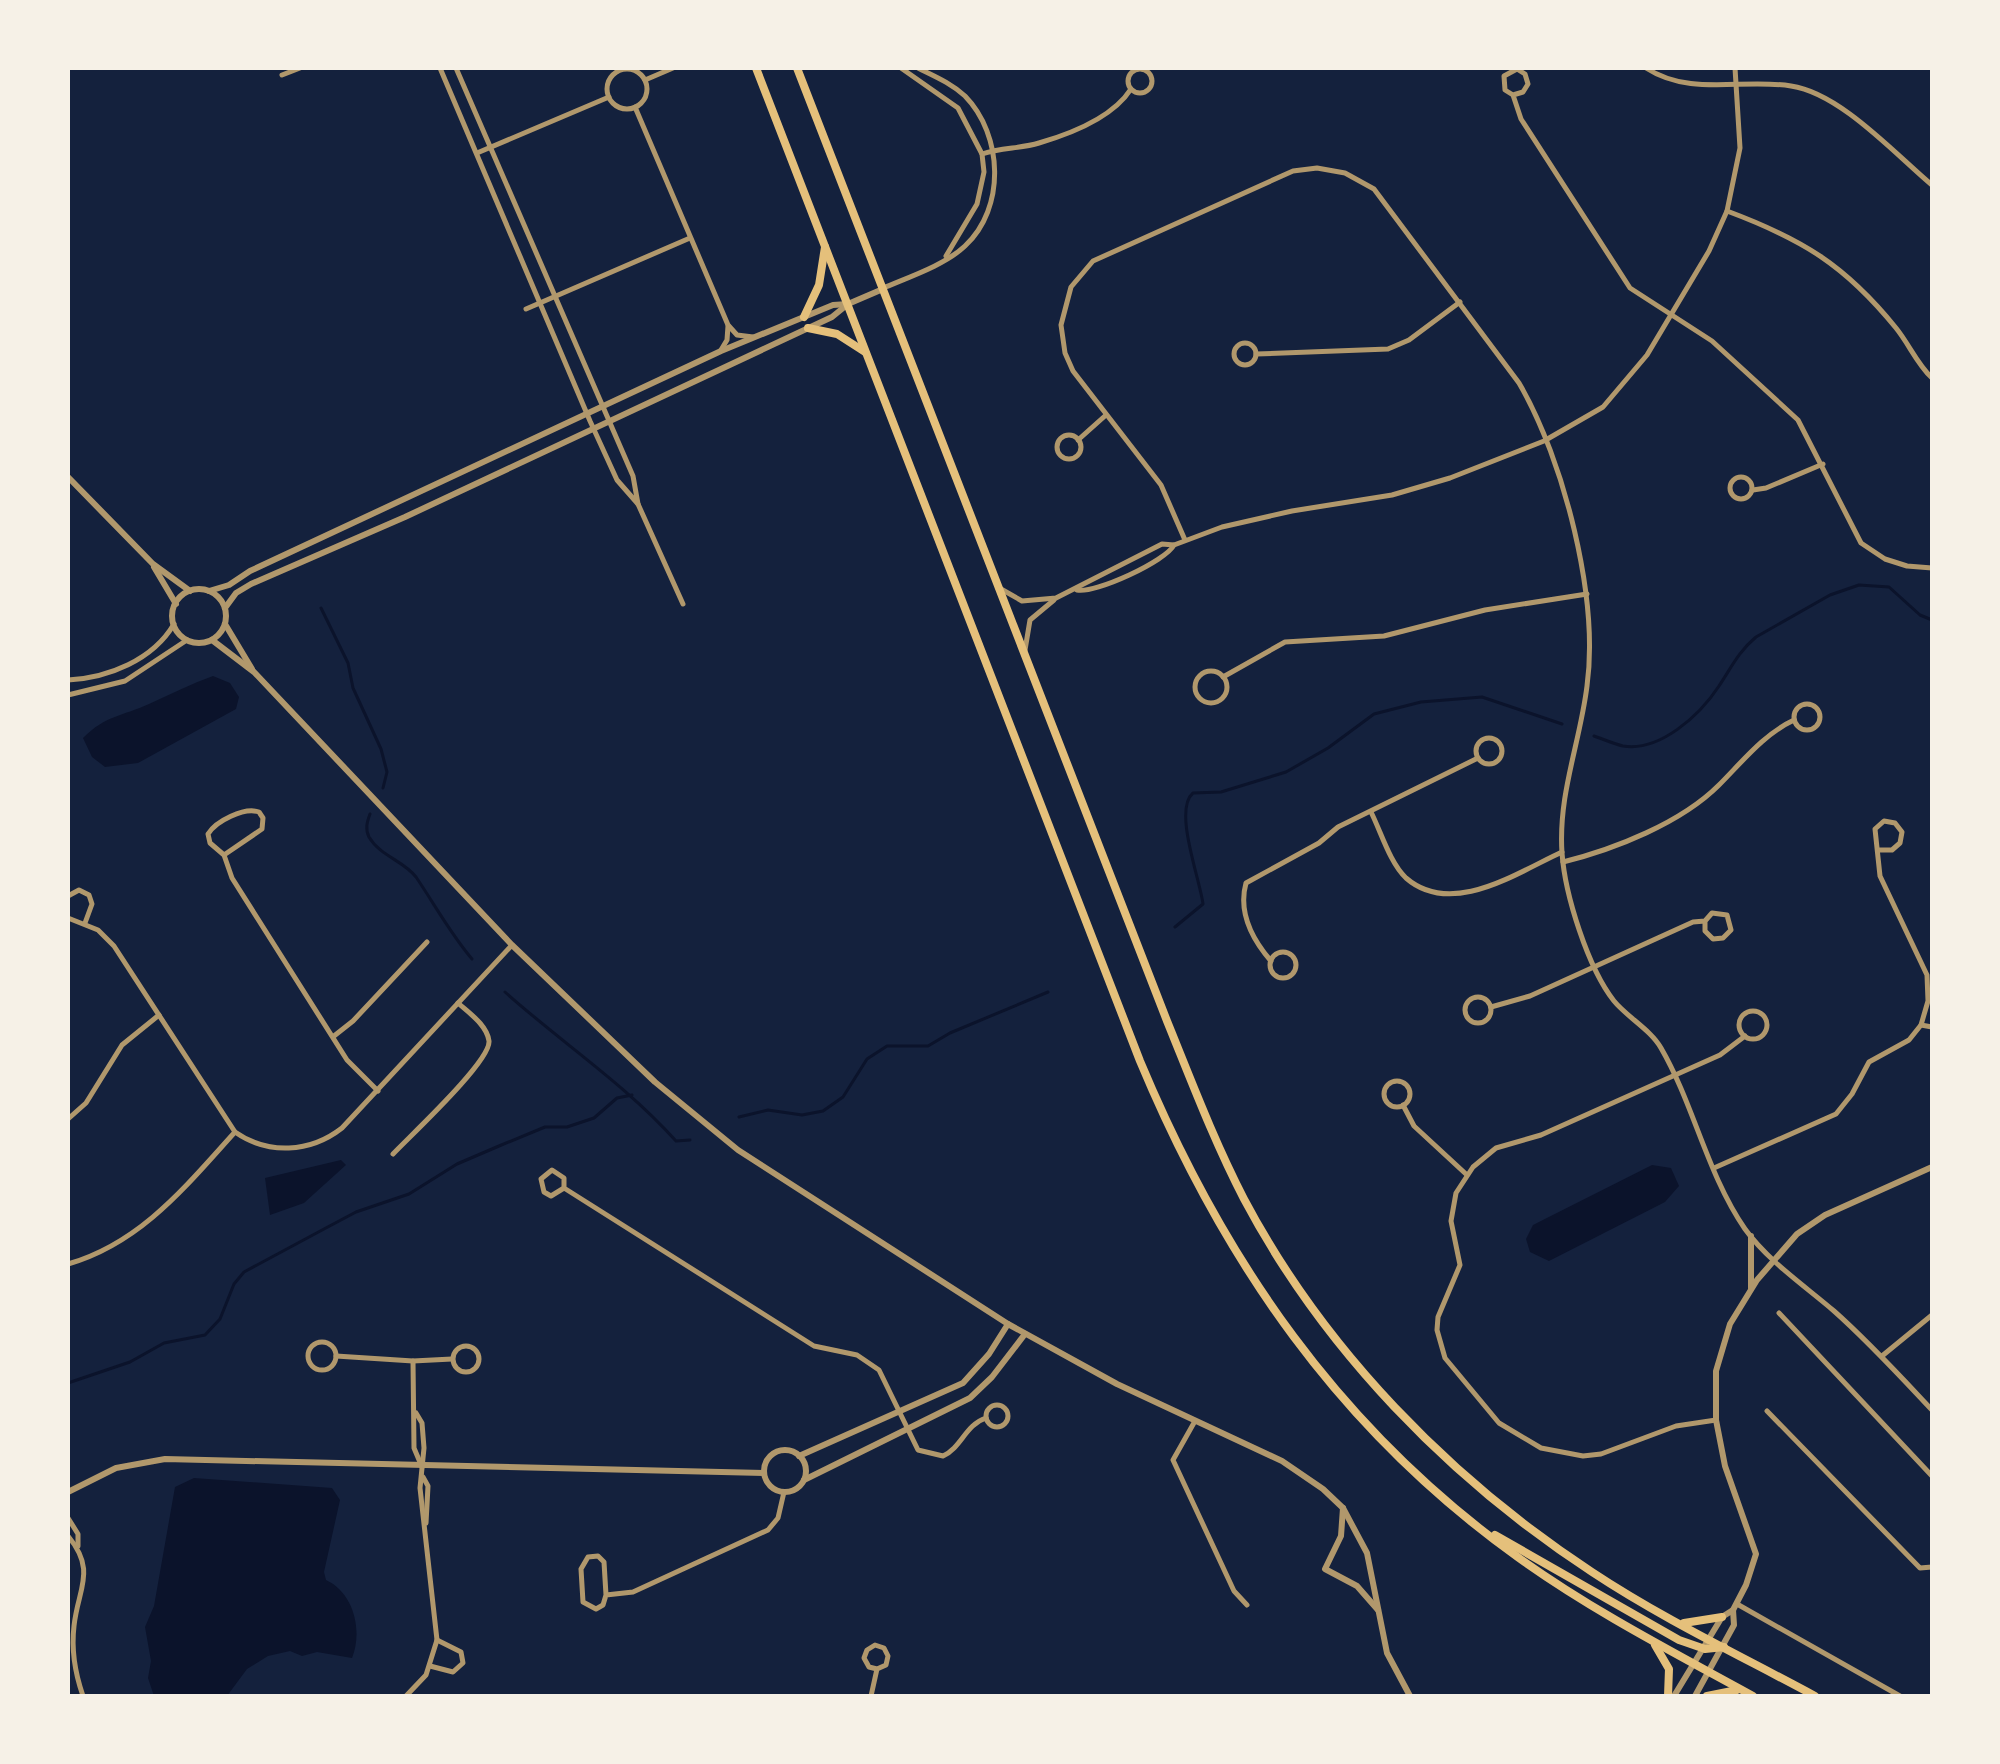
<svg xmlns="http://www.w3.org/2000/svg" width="2000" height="1764" viewBox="0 0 2000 1764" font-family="'Alegreya Sans',sans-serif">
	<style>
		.water { fill: #0b132b }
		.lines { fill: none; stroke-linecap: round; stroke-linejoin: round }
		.stream { stroke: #0b132b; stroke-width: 3 }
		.minor { stroke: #b1986c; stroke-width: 5 }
		.tertiary { stroke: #b1986c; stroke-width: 6 }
		.trunk { stroke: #e5c07b; stroke-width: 8 }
	</style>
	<rect width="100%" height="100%" fill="#14213d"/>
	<g class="water">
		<path d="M213 676 230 683 239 697 236 709 138 763 105 767 92 757 83 738C106 715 123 716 149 704 171 694 191 684 213 676Z"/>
		<polygon points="341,1160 346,1165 304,1203 270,1215 265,1178"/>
		<polygon points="1652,1165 1671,1168 1679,1186 1665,1202 1549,1261 1530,1252 1526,1239 1533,1225"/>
		<path d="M194 1478 332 1488 340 1500 324 1572 326 1580C354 1593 363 1631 352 1658L317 1652 302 1656 290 1651 268 1656 247 1669 227 1696H154L148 1678 151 1661 145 1627 154 1606 175 1487Z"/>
	</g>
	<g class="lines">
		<g class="stream">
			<polyline points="321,608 348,663 353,688 381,749 387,772 383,788"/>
			<path d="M1594 736C1603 739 1614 744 1623 746 1660 752 1700 715 1719 686 1731 668 1739 651 1756 637L1830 595 1859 585 1889 587 1920 615 1932 620"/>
			<path d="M370 814C367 822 365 829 369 837 380 856 404 861 416 877 435 905 450 933 472 959"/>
			<path d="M1175 927 1203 904C1200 879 1173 810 1193 793L1221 792 1286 772 1328 748 1374 714 1421 702 1482 697 1562 724"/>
			<path d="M505 992C562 1043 625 1084 676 1141L690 1140"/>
			<polyline points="739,1117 768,1110 802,1115 823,1111 843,1097 867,1059 887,1046 928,1046 950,1033 1048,992"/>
			<polyline points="68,1383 130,1362 164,1343 205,1335 220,1319 234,1284 244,1272 324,1229 356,1212 409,1194 457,1164 499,1146 545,1127 567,1127 594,1118 617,1098 632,1095"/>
		</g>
		<g class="minor">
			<polyline points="440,68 590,421 617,480 638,504 633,476 456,68"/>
			<polyline points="901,68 958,108 982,154 984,172 977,204 946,256"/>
			<path d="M1646 68C1691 97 1742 78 1791 86 1840 93 1895 154 1932 185"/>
			<circle cx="1140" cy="81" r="12"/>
			<circle cx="627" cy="89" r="20"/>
			<polyline points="282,75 300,68"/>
			<polyline points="645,80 673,68"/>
			<polyline points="1513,95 1523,92 1528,84 1525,74 1517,69 1504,76 1505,90 1513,95 1521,119 1630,288 1712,341 1798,420 1861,543 1885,559 1907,566 1932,568"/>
			<polyline points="635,107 728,325 737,335 753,337"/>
			<polyline points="477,153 609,97"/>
			<path d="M982 154C1001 147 1020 149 1039 143 1070 134 1113 117 1131 89"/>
			<path d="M1727 211C1802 239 1845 265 1896 328 1909 344 1917 364 1932 378"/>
			<path d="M883 288C909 277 945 265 965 246 1006 208 1003 135 965 96 951 83 934 76 918 68"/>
			<polyline points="526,309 690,238"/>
			<circle cx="1245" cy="354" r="11"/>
			<polyline points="721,350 727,340 728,326"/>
			<polyline points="1256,354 1388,349 1409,340 1460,302"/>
			<circle cx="1069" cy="447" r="12"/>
			<polyline points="1078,440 1106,415"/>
			<circle cx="1741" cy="488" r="11"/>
			<polyline points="1753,490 1766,488 1823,464"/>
			<polyline points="638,504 683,604"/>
			<path d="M1185 540 1161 485 1073 371 1065 353 1061 325 1071 287 1093 261 1293 171 1317 168 1345 173 1374 189 1519 383C1564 460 1599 598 1587 686 1580 743 1558 794 1562 853 1565 895 1588 968 1614 1001 1627 1017 1651 1030 1661 1048 1694 1105 1707 1174 1745 1229 1768 1261 1805 1286 1834 1311 1869 1342 1900 1376 1932 1410"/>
			<polyline points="1001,589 1022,601 1056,598 1162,544 1174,545 1222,527 1292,511 1392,495 1450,478 1544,441 1603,407 1647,355 1709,251 1727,211 1740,148 1735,68"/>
			<path d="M1077 590C1095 594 1166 561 1174 545"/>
			<polyline points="1025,650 1030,620 1054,600"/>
			<circle cx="1211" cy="687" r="16"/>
			<polyline points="1223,677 1285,642 1384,636 1485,610 1587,594"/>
			<path d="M68 680C108 678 153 660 174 624"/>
			<polyline points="68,695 125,681 187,640"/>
			<circle cx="1807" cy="717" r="13"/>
			<circle cx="1489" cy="751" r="13"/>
			<path d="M1371 812C1381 832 1390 863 1406 878 1452 918 1518 872 1562 852"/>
			<path d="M224 855 262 829 263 818 259 812C244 807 216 821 208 834L210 843 224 855 232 878 347 1060 378 1091"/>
			<path d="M1563 862C1615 849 1681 823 1719 785 1742 762 1764 734 1794 720"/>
			<polyline points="68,896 79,890 89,895 92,904 85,923"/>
			<path d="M68 918 98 930 114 946 235 1132C268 1155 310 1153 342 1128L512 945"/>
			<circle cx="1283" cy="965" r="13"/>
			<path d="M1271 961C1252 939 1238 912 1246 883L1319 843 1338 827 1478 758"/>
			<circle cx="1478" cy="1010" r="13"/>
			<polyline points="1491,1007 1530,996 1693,922 1705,921 1712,913 1727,915 1731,930 1723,938 1713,939 1705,931 1705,921"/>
			<circle cx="1753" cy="1025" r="14"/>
			<polyline points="1921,1025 1932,1027"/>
			<polyline points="334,1036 353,1021 427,942"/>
			<circle cx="1397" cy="1094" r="13"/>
			<polyline points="1403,1105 1414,1126 1467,1175"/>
			<polyline points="68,1119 86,1103 122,1045 159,1015"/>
			<path d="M393 1154C410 1136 491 1061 489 1041 487 1025 469 1013 458 1003"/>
			<polyline points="1714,1168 1836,1114 1852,1094 1869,1062 1909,1040 1921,1025 1928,1001 1927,975 1880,876 1875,829 1884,821 1895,823 1902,832 1900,843 1892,850 1879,850"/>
			<path d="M564 1188 551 1196 544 1192 541 1179 552 1170 564 1178V1188L814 1346 857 1355 879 1370 918 1450 943 1456C962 1447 965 1425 986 1418"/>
			<path d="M68 1264C141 1243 186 1186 235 1132"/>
			<polyline points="1779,1313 1932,1476"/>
			<circle cx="322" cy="1356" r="14"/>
			<circle cx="466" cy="1359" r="13"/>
			<polyline points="336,1356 413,1361 452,1359"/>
			<polyline points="1882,1356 1932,1315"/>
			<polyline points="413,1361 414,1448 422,1467"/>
			<circle cx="997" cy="1416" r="11"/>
			<polyline points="1767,1411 1920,1568 1932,1567"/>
			<polyline points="1716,1420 1676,1426 1601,1454 1583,1456 1541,1448 1499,1423 1445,1358 1437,1330 1438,1317 1460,1265 1451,1221 1456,1193 1473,1167 1496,1148 1541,1135 1720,1055 1745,1036"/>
			<polyline points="1195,1421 1173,1460 1234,1591 1247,1605"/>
			<polyline points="423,1477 428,1486 426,1523"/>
			<polyline points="68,1518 78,1534 78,1546"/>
			<path d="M68 1536C97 1571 78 1588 74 1626 71 1651 75 1673 83 1696"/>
			<polyline points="606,1595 603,1605 596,1609 583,1602 581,1569 588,1557 598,1556 604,1562 606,1595 633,1592 768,1530 778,1518 784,1492"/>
			<polyline points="1737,1604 1900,1696"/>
			<polyline points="430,1666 453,1672 463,1663 461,1652 437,1640"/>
			<polyline points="406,1696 426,1675 437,1640 420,1488 424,1448 422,1423 416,1413"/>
			<polyline points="871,1696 877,1669 886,1665 888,1656 884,1648 875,1645 867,1650 864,1658 869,1667 877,1669"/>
		</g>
		<g class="tertiary">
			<polyline points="68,477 153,564 190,591"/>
			<polyline points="154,567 176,604"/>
			<circle cx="199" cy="616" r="27"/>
			<polyline points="209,591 229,585 250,571 721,351 833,305 848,304"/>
			<polyline points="225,608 236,593 251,584 405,517 832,317 848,304 883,289"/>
			<polyline points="225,624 252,669"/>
			<polyline points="212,640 254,672 512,945 655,1082 738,1150 1008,1324 1117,1384 1282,1461 1323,1489 1343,1508 1367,1553 1387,1653 1410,1696"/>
			<polyline points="1751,1236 1751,1288"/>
			<circle cx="785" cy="1471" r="21"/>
			<polyline points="799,1456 963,1383 989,1354 1008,1324"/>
			<polyline points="804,1480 970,1398 992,1377 1025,1334"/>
			<polyline points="68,1492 116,1468 165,1459 764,1473"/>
			<polyline points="1343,1508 1341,1536 1325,1569 1357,1586 1378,1610"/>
			<polyline points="1674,1696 1722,1617 1733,1610"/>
			<polyline points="1695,1696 1734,1625 1733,1610 1746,1585 1756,1554 1725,1466 1716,1420 1716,1371 1730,1324 1757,1280 1797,1234 1825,1215 1932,1167"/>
		</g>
		<g class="trunk">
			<path d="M756 68 1140 1061C1224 1262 1340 1430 1519 1558 1593 1611 1673 1652 1753 1696"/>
			<path d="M797 68 1167 1021C1191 1080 1214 1141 1244 1199 1324 1350 1450 1479 1592 1572 1663 1619 1741 1656 1815 1696"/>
			<polyline points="804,317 819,285 825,247"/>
			<polyline points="808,328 837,334 865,352"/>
			<polyline points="1495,1535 1679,1640 1705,1649 1724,1647"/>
			<polyline points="1684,1623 1722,1617"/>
			<polyline points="1655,1645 1669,1669 1668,1696"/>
			<polyline points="1707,1696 1737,1690"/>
		</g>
	</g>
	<rect width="2000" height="1764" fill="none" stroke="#f6f1e7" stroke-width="140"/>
</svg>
